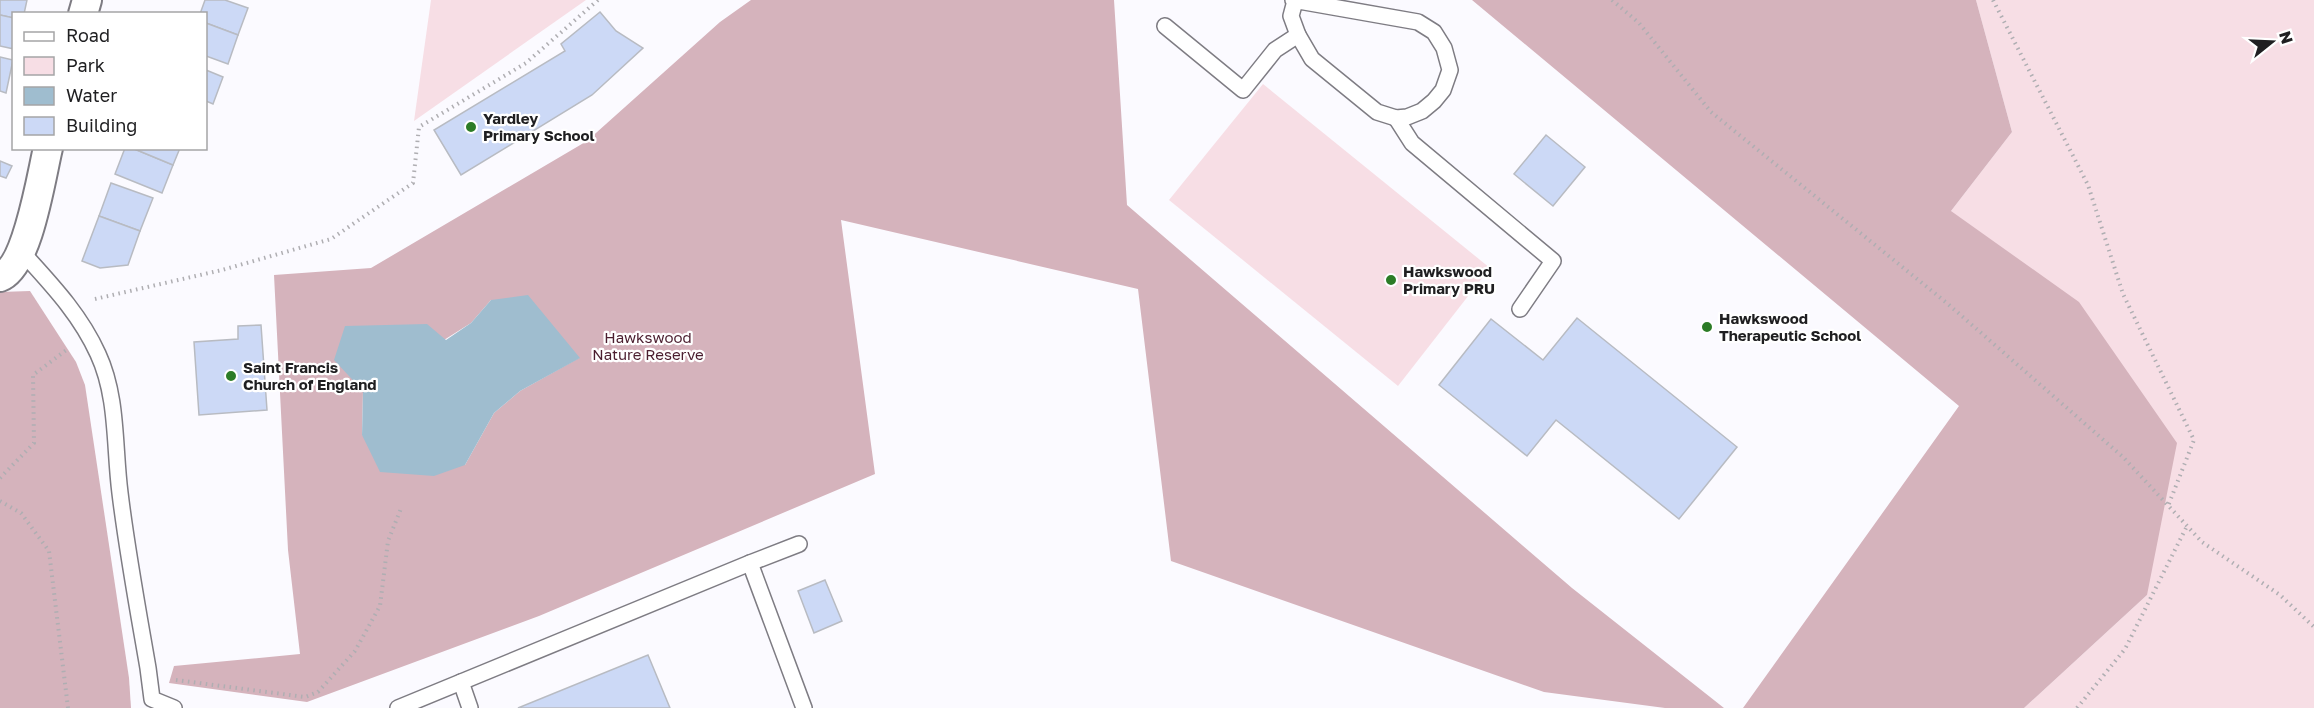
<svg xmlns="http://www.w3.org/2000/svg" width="2314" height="708" viewBox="0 0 2314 708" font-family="'Golos Text',sans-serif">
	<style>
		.green { fill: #f7dee5 }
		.forest { fill: #d5b3bc; fill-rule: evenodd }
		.water { fill: #9fbdcf }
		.building { fill: #ccd9f6; stroke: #b8bbc2; stroke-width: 1.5 }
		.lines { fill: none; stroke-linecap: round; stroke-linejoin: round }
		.lane-casing { stroke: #7e7c83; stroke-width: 18 }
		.street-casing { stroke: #7e7c83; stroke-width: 32 }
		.path { stroke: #afaeb2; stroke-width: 4; stroke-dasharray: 1.5 4.5; stroke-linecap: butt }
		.lane { stroke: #fff; stroke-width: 15 }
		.street { stroke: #fff; stroke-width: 28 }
		.poi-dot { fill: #2c7c26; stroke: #fff; stroke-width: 2 }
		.labels { text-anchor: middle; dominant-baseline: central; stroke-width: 4.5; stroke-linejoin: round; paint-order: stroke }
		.poi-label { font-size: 15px; font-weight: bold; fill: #1f1f21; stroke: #fff; text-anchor: start }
		.park-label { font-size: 15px; fill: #4b1e2f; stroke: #fff }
	</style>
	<rect width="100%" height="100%" fill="#fbfaff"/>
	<g class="green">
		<polygon points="431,0 586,0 414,121"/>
		<polygon points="1976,0 2314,0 2314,708 2024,708 2147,595 1951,211 2012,132"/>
		<polygon points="1263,84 1490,268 1398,386 1169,200"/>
	</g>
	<g class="forest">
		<path d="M751 0H1114L1127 205 1572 588 1724 708H1665L1544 692 1171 561 1138 289 841 220 875 474 539 616 307 702 169 683 174 666 300 654 288 550 274 275 371 268 587 141 720 22ZM491 300 579 358 520 391 494 413 465 465 362 435 363 391 471 323Z"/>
		<polygon points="1472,0 1976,0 2012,132 1951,211 2079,302 2177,443 2147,595 2024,708 1743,708 1959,406"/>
		<polygon points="30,291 76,362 85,385 129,678 131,708 0,708 0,292"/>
	</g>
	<polygon class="water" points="528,295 580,358 520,391 494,413 465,465 434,476 380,472 362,435 363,391 334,360 345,326 427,324 446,340 471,323 491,300"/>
	<g class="building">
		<polygon points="0,0 27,0 24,14 14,14 14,18 0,15"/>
		<polygon points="205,0 225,0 248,8 238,35 206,23 206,14 200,14"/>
		<polygon points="600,12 616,31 643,48 592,95 461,175 434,130 565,51 561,44"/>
		<polygon points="0,15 14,18 14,49 0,46"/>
		<polygon points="206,23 238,35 228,64 206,56"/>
		<polygon points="0,57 13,60 6,93 0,91"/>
		<polygon points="206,70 223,77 213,104 206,101"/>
		<polygon points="1546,135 1585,167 1553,206 1514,174"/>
		<polygon points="125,148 132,148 173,165 162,193 115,174"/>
		<polygon points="132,148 180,148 173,165"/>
		<polygon points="0,161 12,166 6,178 0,176"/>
		<polygon points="111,183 153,198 140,231 99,216"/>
		<polygon points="99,216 140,231 128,265 100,268 82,261"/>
		<polygon points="1577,318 1737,447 1679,519 1556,420 1527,456 1439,385 1491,319 1543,360"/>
		<polygon points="261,325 267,410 199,415 194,342 238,339 238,326"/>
		<polygon points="825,580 842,621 814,633 798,591"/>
		<polygon points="648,655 670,708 518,708"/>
	</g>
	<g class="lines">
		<defs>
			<g id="lane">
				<polyline points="1293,0 1418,22 1434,32 1444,48 1450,70 1443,90 1434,101 1422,111 1407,117 1396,118 1377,112 1312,59 1298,35 1291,16 1295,1"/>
				<polyline points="1165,26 1243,90 1275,50 1298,35"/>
				<polyline points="1396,118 1412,143 1553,261 1520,309"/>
				<path d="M22 252C51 284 80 314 98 354 118 397 114 446 120 493 127 551 138 610 148 668L152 699 174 708"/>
				<polyline points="750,563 804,708"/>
				<polyline points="461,682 470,708"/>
				<polyline points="398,708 750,563 799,544"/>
			</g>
			<g id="street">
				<polyline points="83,14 87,0"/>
				<path d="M0 277C28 267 41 177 48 148"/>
			</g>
		</defs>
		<use href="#lane" class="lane-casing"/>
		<use href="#street" class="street-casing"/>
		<g class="path">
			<polyline points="1612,0 1639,23 1711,112 1948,304 2123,457 2202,542 2280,595 2314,627"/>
			<polyline points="1993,0 2088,185 2123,294 2194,440 2168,506"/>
			<polyline points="95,299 222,270 331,239 413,183 419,127 526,63 598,0"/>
			<polyline points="0,478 34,443 33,375 69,348"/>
			<polyline points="0,501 21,513 49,551 68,708"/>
			<polyline points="176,680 305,697 318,692 355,651 380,606 388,541 402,506"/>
			<polyline points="2077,708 2125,649 2187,526"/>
		</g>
		<use href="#lane" class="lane"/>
		<use href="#street" class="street"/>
	</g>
	<g class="poi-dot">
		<circle cx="471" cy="127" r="6"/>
		<circle cx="1391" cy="280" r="6"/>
		<circle cx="1707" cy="327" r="6"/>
		<circle cx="231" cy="376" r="6"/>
	</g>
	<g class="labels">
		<g class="poi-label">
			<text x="483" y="118">Yardley<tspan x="483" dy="17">Primary School</tspan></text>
			<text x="1403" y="271">Hawkswood<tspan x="1403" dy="17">Primary PRU</tspan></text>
			<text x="1719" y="318">Hawkswood<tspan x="1719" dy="17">Therapeutic School</tspan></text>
			<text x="243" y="367">Saint Francis<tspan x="243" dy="17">Church of England</tspan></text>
		</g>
		<g class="park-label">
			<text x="648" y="337">Hawkswood<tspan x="648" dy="17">Nature Reserve</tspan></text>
		</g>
	</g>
	<rect x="12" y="12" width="195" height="138" fill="#ffffff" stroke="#a5a5a6" stroke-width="1.5"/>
	<rect x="24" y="32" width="30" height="9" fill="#ffffff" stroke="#a5a5a6" stroke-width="1.5"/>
	<text x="66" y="42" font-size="18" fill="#1f1f21">Road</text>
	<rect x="24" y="57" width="30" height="18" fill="#f7dee5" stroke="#a5a5a6" stroke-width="1.5"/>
	<text x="66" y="72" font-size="18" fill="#1f1f21">Park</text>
	<rect x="24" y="87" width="30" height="18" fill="#9fbdcf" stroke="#a5a5a6" stroke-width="1.5"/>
	<text x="66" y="102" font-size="18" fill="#1f1f21">Water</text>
	<rect x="24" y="117" width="30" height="18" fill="#ccd9f6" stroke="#a5a5a6" stroke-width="1.5"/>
	<text x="66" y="132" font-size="18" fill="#1f1f21">Building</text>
	<g transform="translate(2272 42) rotate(72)" stroke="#ffffff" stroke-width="4.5" paint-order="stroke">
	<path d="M0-4.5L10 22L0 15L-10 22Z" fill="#1f1f21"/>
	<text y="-9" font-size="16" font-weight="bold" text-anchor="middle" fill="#1f1f21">N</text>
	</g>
</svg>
